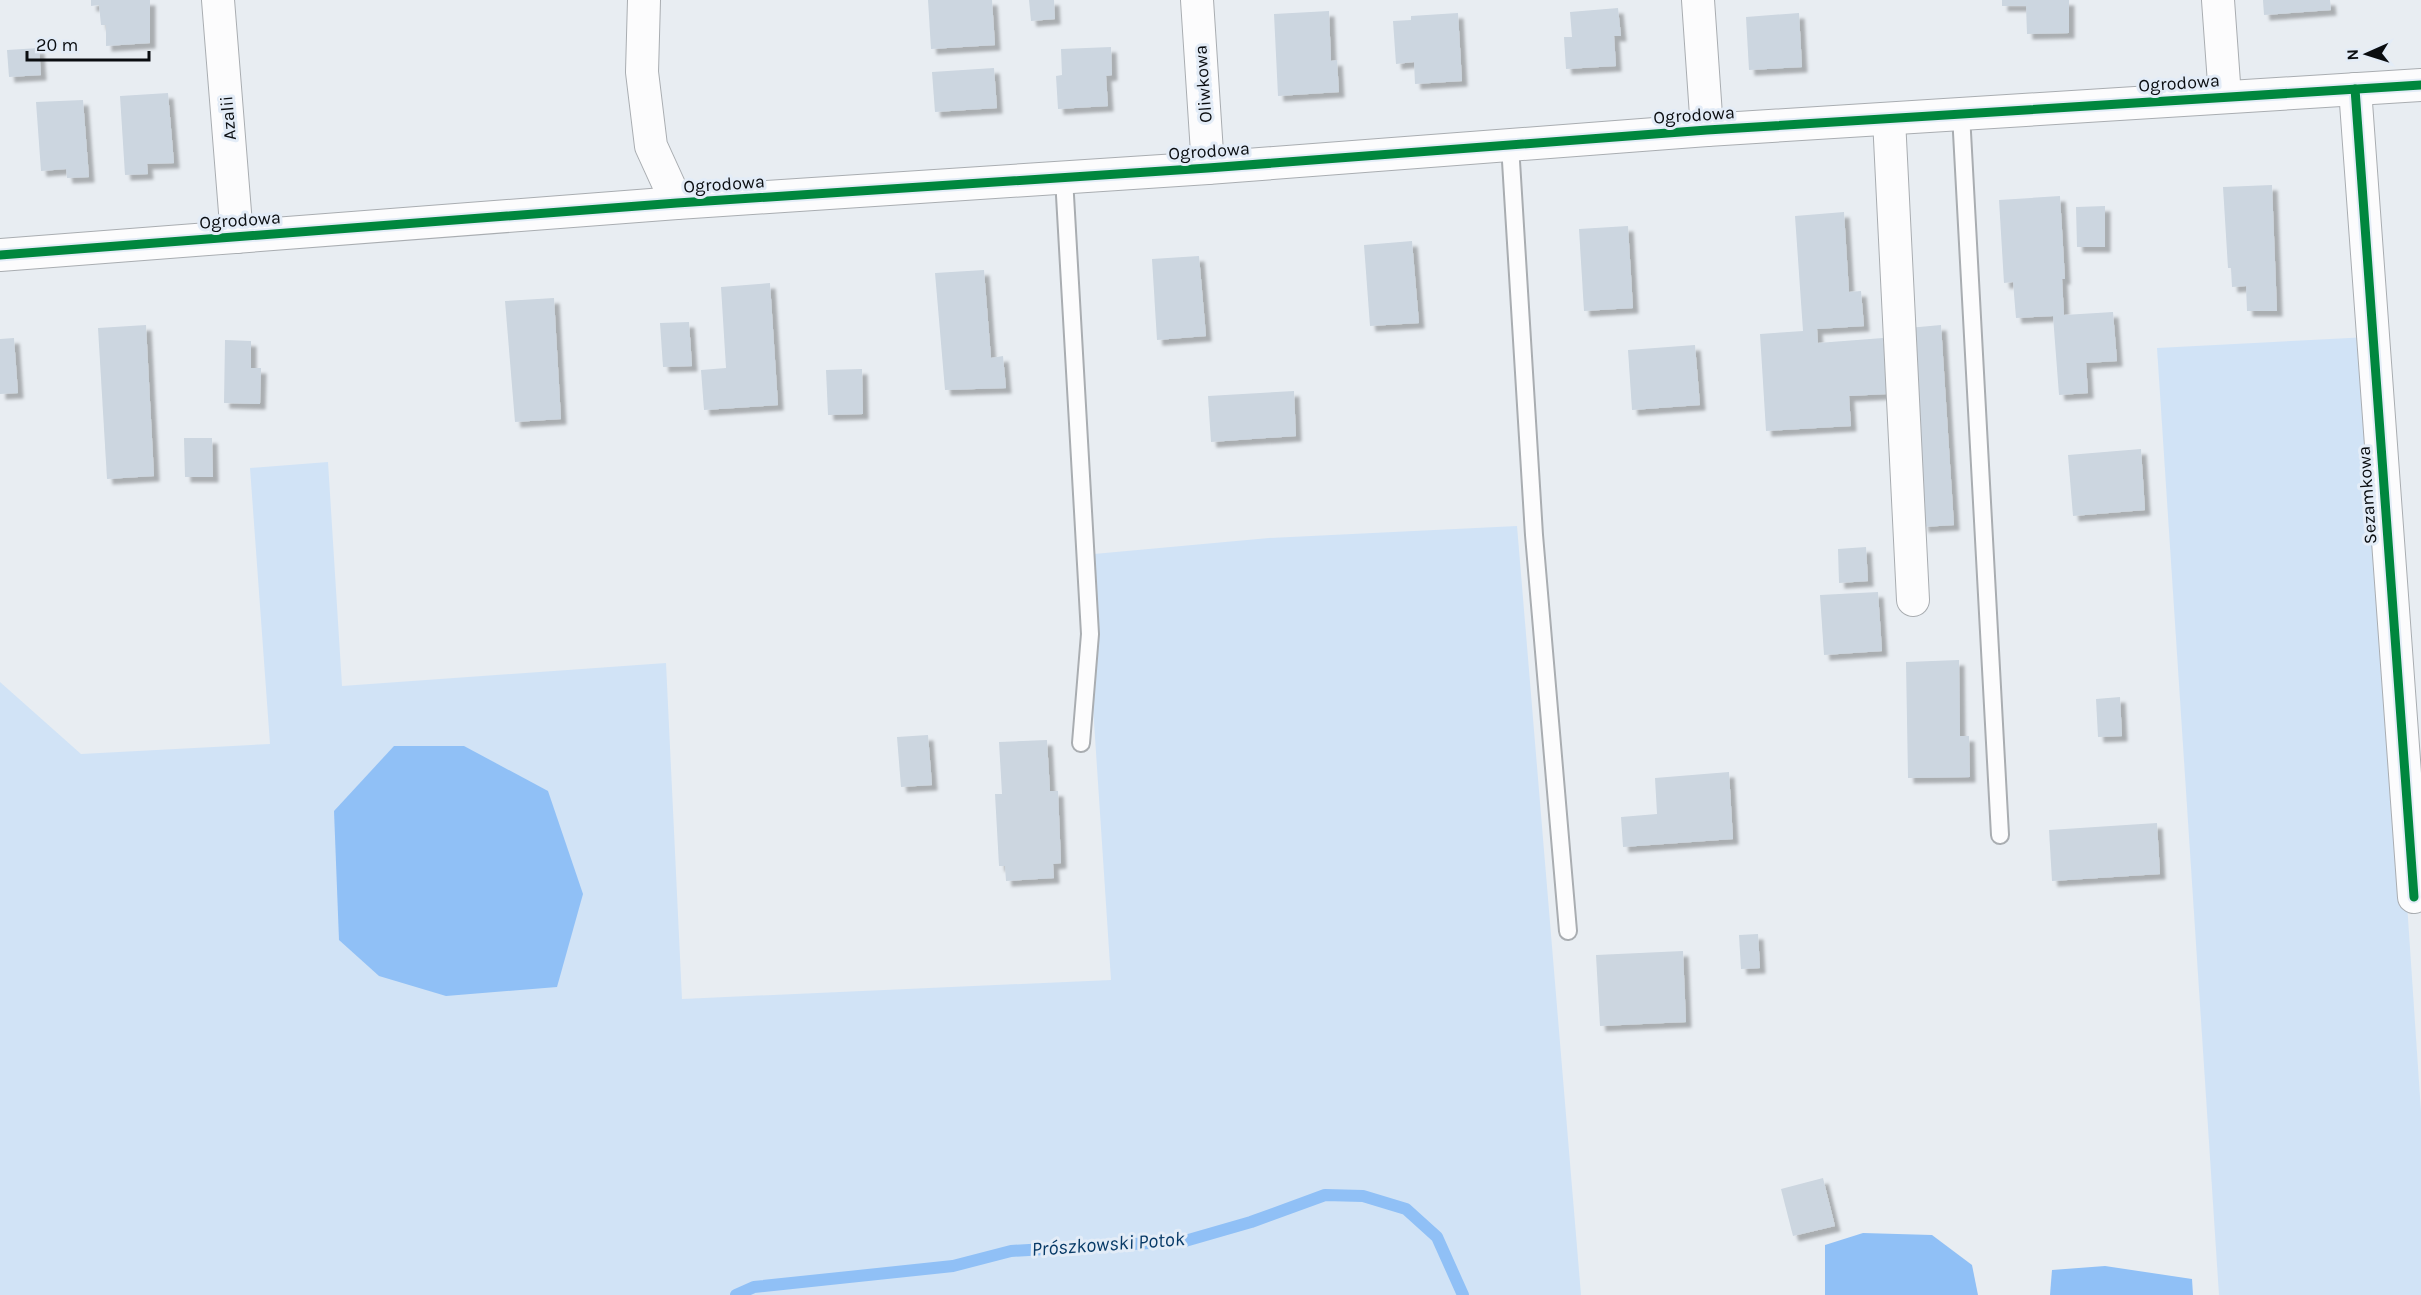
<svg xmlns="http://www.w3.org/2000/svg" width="2421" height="1295" viewBox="0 0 2421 1295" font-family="Karla,sans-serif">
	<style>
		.green { fill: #d1e3f6 }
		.water { fill: #90c0f6 }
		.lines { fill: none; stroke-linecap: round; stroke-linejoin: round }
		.stream { stroke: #90c0f6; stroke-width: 12 }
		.building { fill: #ccd6e0; filter: url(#shadow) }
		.lane-casing { stroke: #a9adb1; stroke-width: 20 }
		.street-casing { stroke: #a9adb1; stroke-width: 34 }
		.lane { stroke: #fcfcfd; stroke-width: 16 }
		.street { stroke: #fcfcfd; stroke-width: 32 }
		.cycleway-casing { stroke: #e3ecf7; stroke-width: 13 }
		.cycleway { stroke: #00873e; stroke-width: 9 }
		.labels { text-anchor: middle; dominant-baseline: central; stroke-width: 6; stroke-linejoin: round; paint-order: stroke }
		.street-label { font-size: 18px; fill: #0a0d10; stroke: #e3ecf7 }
		.water-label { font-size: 20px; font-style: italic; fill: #083a67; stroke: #e3ecf7 }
	</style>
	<defs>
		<filter id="shadow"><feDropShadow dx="5.5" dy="5.5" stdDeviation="1.5" flood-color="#0004"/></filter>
	</defs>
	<rect width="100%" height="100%" fill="#e8edf2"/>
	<g class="green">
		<polygon points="2369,337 2421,1112 2421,1295 2219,1295 2157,348"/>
		<polygon points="328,462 342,686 666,663 682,999 1111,980 1083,555 1269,538 1517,526 1581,1295 0,1295 0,682 81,754 270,744 250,468"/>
	</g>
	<g class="water">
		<polygon points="394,746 464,746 548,791 583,894 557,987 446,996 379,976 339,940 334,811"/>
		<polygon points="1863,1233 1932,1235 1972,1265 1978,1295 1825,1295 1825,1245"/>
		<polygon points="2105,1266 2192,1279 2193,1295 2050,1295 2052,1270"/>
	</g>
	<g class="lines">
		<polyline class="stream" points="736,1295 754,1287 953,1266 1011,1251 1185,1241 1251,1222 1325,1195 1363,1196 1406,1209 1437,1237 1463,1295"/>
	</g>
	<g class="building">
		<polygon points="91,0 150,0 150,43 106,46 106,25 101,25 99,5 91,6"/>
		<polygon points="928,0 992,0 995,45 931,49"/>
		<polygon points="1029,0 1054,0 1055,19 1031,21"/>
		<polygon points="2002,0 2069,0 2069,33 2027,34 2026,6 2002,6"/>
		<polygon points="2263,0 2330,0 2331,10 2264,15"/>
		<polygon points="1618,8 1621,36 1614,36 1616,66 1566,69 1564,37 1572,37 1570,12"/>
		<polygon points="1329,11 1331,61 1337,60 1339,92 1278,96 1274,14"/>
		<polygon points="1458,13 1462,81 1415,84 1414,62 1396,64 1393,21 1411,20 1411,16"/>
		<polygon points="1799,13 1802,67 1749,70 1746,17"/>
		<polygon points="1111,47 1112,75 1106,76 1108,106 1058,109 1056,76 1062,75 1061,49"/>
		<polygon points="39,48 41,75 9,77 7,50"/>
		<polygon points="994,68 997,108 935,112 932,72"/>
		<polygon points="168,93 174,163 147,164 148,174 125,175 120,96"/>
		<polygon points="83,100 89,177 67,178 66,169 41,171 36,102"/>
		<polygon points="2272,185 2277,311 2247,311 2246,286 2232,287 2231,268 2228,268 2223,187"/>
		<polygon points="2060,196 2065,279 2062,279 2064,315 2113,312 2117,361 2086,363 2088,393 2059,395 2053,316 2016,318 2013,282 2004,283 1999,200"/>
		<polygon points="2105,206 2105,247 2077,247 2076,207"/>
		<polygon points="1844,212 1849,292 1861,291 1864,326 1817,329 1818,343 1883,338 1887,394 1849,396 1851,426 1766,431 1760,334 1803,331 1795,216"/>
		<polygon points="1628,226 1633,308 1584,311 1579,229"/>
		<polygon points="1412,241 1419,323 1370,326 1364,245"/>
		<polygon points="1199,256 1206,336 1157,340 1152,259"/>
		<polygon points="984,270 991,358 1003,356 1006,388 945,390 935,273"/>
		<polygon points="770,283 778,405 704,410 701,370 726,368 721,287"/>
		<polygon points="554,298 561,419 515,422 505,301"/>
		<polygon points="689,322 692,366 663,367 660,323"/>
		<polygon points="146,325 154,476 107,479 98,328"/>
		<polygon points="1941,325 1954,525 1923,527 1908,328"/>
		<polygon points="14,338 18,393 0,394 0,339"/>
		<polygon points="225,340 251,341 251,368 261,368 260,404 224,403"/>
		<polygon points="1695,345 1700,405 1632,410 1628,350"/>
		<polygon points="862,369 863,414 828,415 826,370"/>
		<polygon points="1294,391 1296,436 1211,442 1208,396"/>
		<polygon points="184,438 212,438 213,477 185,477"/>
		<polygon points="2141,449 2145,510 2073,516 2068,455"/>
		<polygon points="1866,547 1868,581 1839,583 1838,549"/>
		<polygon points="1878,592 1882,651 1824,655 1820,595"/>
		<polygon points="1959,660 1960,736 1969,736 1970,777 1908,778 1906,662"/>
		<polygon points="2120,697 2122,736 2098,737 2096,699"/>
		<polygon points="928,735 932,785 901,787 897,737"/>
		<polygon points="1047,740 1050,791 1058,791 1061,863 1053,864 1054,878 1006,881 1005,866 999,866 995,794 1002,794 999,742"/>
		<polygon points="1729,772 1733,839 1623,847 1621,817 1657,814 1655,778"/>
		<polygon points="2157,823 2160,874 2052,881 2049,830"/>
		<polygon points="1758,934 1760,968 1741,969 1739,935"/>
		<polygon points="1683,951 1686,1022 1600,1026 1596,955"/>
		<polygon points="1823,1178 1835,1226 1793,1236 1781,1189"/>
	</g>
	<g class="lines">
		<defs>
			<g id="lane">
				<polyline points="1961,114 2000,835"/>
				<polyline points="1510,145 1534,535 1568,931"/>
				<polyline points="1064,178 1090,634 1081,743"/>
			</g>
			<g id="street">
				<polyline points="218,0 237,237"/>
				<polyline points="644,0 642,72 651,146 677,203"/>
				<polyline points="1197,0 1208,168"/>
				<polyline points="1698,0 1707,130"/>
				<polyline points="2218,0 2225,97"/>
				<polyline points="2355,89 2414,897"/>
				<polyline points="1889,119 1913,600"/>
				<polyline points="0,255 677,203 1208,168 1707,130 2421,85"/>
			</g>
		</defs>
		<use href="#lane" class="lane-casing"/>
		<use href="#street" class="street-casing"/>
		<use href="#lane" class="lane"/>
		<use href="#street" class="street"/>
		<defs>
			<g id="cycleway">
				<polyline points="2355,89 2414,897"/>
				<polyline points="0,255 677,203 1208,168 1707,130 2421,85"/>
			</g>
		</defs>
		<use href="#cycleway" class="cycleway-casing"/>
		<use href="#cycleway" class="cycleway"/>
	</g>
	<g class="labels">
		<g class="street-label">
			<text transform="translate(2179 83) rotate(-4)">Ogrodowa</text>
			<text transform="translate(1203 84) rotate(-94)">Oliwkowa</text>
			<text transform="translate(1694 115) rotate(-4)">Ogrodowa</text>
			<text transform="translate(228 118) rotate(-95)">Azalii</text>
			<text transform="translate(1209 151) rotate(-4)">Ogrodowa</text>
			<text transform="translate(724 184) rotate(-4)">Ogrodowa</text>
			<text transform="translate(240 220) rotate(-4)">Ogrodowa</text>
			<text transform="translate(2367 495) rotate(-94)">Sezamkowa</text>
		</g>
		<g class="water-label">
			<text transform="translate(1108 1244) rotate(-4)">Prószkowski Potok</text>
		</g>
	</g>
	<g transform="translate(2367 54) rotate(267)" stroke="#e3ecf7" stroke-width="4.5" paint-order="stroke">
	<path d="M0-4.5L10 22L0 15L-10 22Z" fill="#0a0d10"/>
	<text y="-9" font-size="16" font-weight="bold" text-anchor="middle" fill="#0a0d10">N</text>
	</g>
	<path d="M27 51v9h122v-9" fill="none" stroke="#0a0d10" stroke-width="3"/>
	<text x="36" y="51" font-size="18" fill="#0a0d10" stroke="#e3ecf7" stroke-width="4.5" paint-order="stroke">20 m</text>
</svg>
